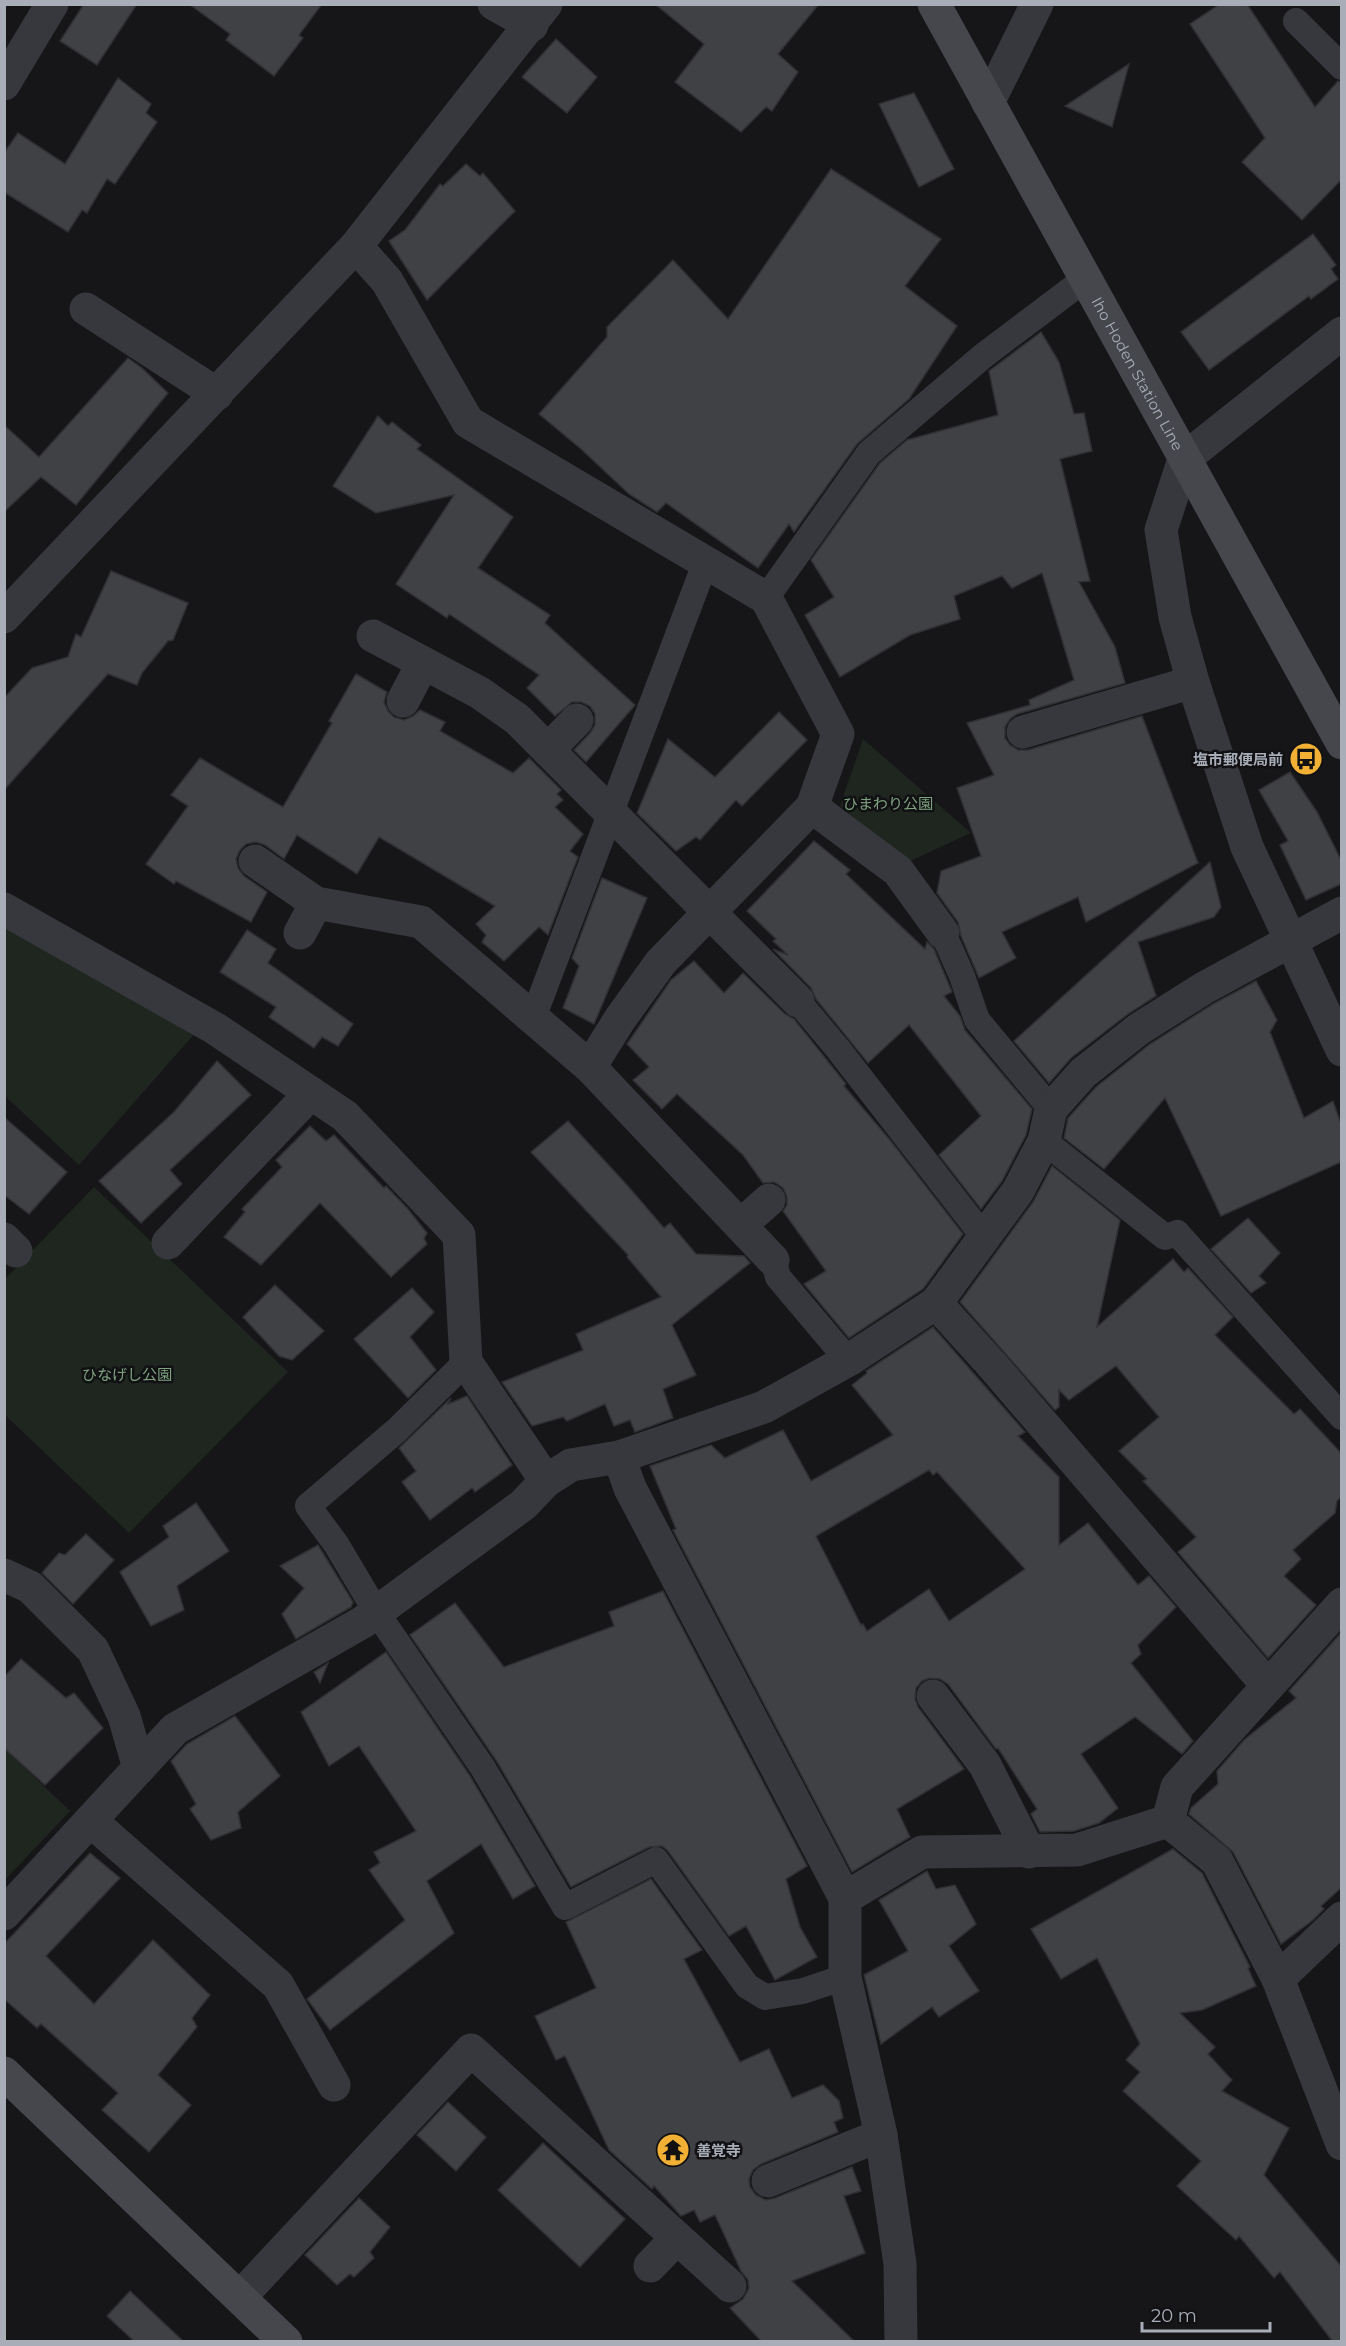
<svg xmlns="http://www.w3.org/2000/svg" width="1346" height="2346" viewBox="0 0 1346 2346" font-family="Montserrat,'Noto Sans JP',sans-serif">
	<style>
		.green { fill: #1e261f }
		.building { fill: #404145; stroke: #303034; stroke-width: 1.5; fill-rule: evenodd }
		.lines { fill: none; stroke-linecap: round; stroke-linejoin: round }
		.lane { stroke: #37383d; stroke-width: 26 }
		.street { stroke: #37383d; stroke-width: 33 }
		.secondary { stroke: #45474d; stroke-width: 33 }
		.labels { text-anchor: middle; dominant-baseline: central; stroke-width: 5; stroke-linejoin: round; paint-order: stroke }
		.street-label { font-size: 15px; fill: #a8adb8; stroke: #111113 }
		.poi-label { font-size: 15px; font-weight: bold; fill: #a8adb8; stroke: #111113; text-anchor: end }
		.park-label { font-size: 15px; fill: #7fa381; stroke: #111113 }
	</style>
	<rect width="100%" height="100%" fill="#161618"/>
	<g class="green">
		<polygon points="863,739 971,833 908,862 840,806"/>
		<polygon points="4,923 196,1032 79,1165 5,1096"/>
		<polygon points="94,1187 288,1372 129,1533 5,1415 4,1280"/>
		<polygon points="4,1748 70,1811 5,1880 4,1880"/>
	</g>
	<g class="building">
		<polygon points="84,4 137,4 97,65 60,41"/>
		<polygon points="189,4 322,4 299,35 303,38 274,76 226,40 230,34"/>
		<polygon points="655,4 819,4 778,54 798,72 772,111 766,107 741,132 675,82 704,44"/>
		<polygon points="1220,4 1247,4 1315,107 1338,81 1341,82 1341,180 1302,220 1242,162 1265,138 1190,24"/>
		<polygon points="556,39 597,77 567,113 522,77"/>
		<polygon points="1129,64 1112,127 1065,106"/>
		<polygon points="118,78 151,104 146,113 157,122 115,184 107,179 87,213 82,210 68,232 4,192 4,153 18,133 65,164"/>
		<polygon points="914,93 954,169 919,187 879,104"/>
		<polygon points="466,164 480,176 483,173 515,211 427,300 389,241 405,230 440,184 443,186"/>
		<polygon points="831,169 941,239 905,286 957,326 909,399 857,444 794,532 789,524 758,568 666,503 657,512 629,494 581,449 539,414 607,337 607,327 673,260 728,319"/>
		<polygon points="1313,234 1336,265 1331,269 1338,279 1311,299 1309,296 1209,370 1181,332"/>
		<polygon points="1041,332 1059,362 1074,414 1084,413 1092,451 1060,459 1090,581 1079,582 1115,647 1125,683 1017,714 1010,719 1005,727 1005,738 1010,745 1018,750 1028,750 1142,716 1198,863 1086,922 1078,897 1002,932 1016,958 979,978 961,936 958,922 937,893 941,871 981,856 957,788 994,775 967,723 1030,705 1029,700 1074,680 1042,573 1012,588 1002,576 954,596 960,619 910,635 840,677 805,615 834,597 811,560 880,463 907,440 998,415 989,371"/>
		<polygon points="128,358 142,368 168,393 76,505 41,477 4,512 4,425 39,457"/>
		<polygon points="378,416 388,426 392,422 421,445 417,449 513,517 478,568 550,615 545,623 635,705 586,762 574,750 590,733 595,725 595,714 590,706 581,702 572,702 555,716 527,688 539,675 449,614 447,618 396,584 454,495 376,513 333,486"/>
		<polygon points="111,571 188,603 173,640 168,641 142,673 137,685 108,674 4,790 4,698 32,668 68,657 76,634 81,637"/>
		<polygon points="356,674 387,692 384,702 388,711 394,717 404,720 413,716 420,710 445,722 440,731 513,773 529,758 561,790 557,794 563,800 555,807 583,834 570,851 578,857 548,935 539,927 504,961 482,942 486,935 476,924 495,906 379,837 357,874 297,835 284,859 265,845 256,842 246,844 240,850 236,859 238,868 244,876 267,892 251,922 176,881 174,884 146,864 188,806 171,795 200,758 283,807 332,723 329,721"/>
		<polygon points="779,712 807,740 742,806 736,800 700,840 696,837 676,851 637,813 668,739 715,777"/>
		<polygon points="1290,772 1317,812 1341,860 1341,884 1306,900 1280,845 1288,841 1259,790"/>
		<polygon points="814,841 850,870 846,874 925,949 927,942 934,949 952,992 944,996 960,1016 965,1030 1032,1109 1026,1135 1002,1181 981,1209 939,1155 981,1116 909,1025 868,1063 816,999 811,988 773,949 788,955 773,941 776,939 747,911"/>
		<polygon points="1210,862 1221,907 1214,917 1138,942 1156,996 1128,1014 1071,1058 1049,1083 1014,1041"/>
		<polygon points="602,878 647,898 594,1024 563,1008 579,966 572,958"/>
		<polygon points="247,930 276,949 268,963 353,1024 338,1046 322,1037 314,1048 269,1017 276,1007 220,972"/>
		<polygon points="694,961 724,993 743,973 785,1014 794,1019 846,1084 844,1086 890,1140 963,1234 923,1289 849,1338 804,1284 826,1271 783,1211 787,1205 787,1197 783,1188 774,1182 763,1183 743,1155 677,1094 662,1109 633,1080 649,1067 627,1044 671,980"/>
		<polygon points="1256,981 1277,1020 1270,1032 1304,1118 1333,1101 1341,1124 1341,1162 1221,1216 1165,1098 1104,1169 1064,1138 1068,1118 1096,1087 1150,1044 1213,1004"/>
		<polygon points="217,1061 251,1095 170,1170 182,1184 141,1223 99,1181 174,1112"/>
		<polygon points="4,1117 67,1172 29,1214 4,1195"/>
		<polygon points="568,1121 627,1185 664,1228 670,1223 696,1254 744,1256 750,1263 672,1325 696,1375 663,1389 673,1418 635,1432 630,1420 614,1426 605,1404 567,1421 563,1417 532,1426 502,1382 583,1350 576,1334 661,1297 627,1257 628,1255 531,1152"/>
		<polygon points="310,1126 326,1141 334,1135 384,1188 386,1186 408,1209 427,1233 424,1238 427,1244 391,1277 320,1203 261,1265 224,1237 245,1212 242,1209 282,1167 276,1160"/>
		<polygon points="1052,1166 1120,1220 1097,1327 1173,1259 1184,1272 1188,1268 1233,1317 1215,1335 1294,1414 1300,1409 1341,1453 1341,1497 1337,1501 1335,1513 1293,1550 1301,1559 1284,1576 1316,1605 1268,1658 1178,1552 1196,1537 1143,1481 1147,1479 1119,1451 1159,1417 1116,1366 1069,1400 1059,1390 1059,1407 1055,1410 960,1302 1033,1202"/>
		<polygon points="1248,1218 1280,1253 1259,1276 1266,1283 1251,1293 1211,1249"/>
		<polygon points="275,1285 324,1331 292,1360 279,1356 243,1317"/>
		<polygon points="412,1288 434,1312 410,1337 436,1370 408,1398 354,1339"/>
		<path d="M933 1327 1025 1432 1018 1436 1059 1477V1545L1088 1523 1138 1585 1149 1576 1176 1607 1138 1645 1141 1654 1131 1663 1193 1741 1182 1754 1135 1717 1081 1754 1118 1808 1099 1823 1074 1831 1040 1832 1031 1814 1037 1809 998 1748 996 1749 948 1684 940 1679 930 1678 922 1681 916 1688 915 1699 918 1707 964 1769 897 1809 910 1837 852 1872 673 1530 676 1529 650 1466 711 1445 725 1458 783 1430 811 1481 893 1435 852 1385 867 1373 866 1371ZM929 1470 933 1475 937 1472 1025 1569 949 1621 929 1589 867 1631 863 1624 861 1625 816 1536Z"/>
		<polygon points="467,1396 512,1465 475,1492 472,1488 430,1520 402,1482 416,1471 399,1448 451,1398 448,1404"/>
		<polygon points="196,1503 229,1551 177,1586 184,1610 151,1626 120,1572 169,1537 163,1526"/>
		<polygon points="86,1534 114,1560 73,1604 42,1573 59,1553 65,1555"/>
		<polygon points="318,1545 353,1602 351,1607 296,1639 282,1614 304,1588 280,1566"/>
		<polygon points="663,1591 807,1866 786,1879 800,1927 817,1957 775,1980 746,1926 729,1936 668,1851 662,1846 649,1847 571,1887 496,1760 410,1635 455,1603 504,1667 614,1626 609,1612"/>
		<polygon points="1341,1633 1341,1888 1321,1906 1324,1909 1313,1920 1281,1944 1233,1852 1189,1814 1191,1808 1218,1784 1217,1771 1244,1740 1296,1698 1289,1691"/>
		<polygon points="386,1652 470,1776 535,1886 513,1899 481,1844 427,1881 454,1933 330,2030 307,1999 405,1920 369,1870 380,1863 374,1852 416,1831 359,1746 329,1766 301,1712"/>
		<polygon points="21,1659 66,1698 74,1693 103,1728 45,1785 4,1748 4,1677"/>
		<polygon points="328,1663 320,1683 314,1672"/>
		<polygon points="235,1716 280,1776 238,1812 241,1828 211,1840 190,1809 196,1804 171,1761 187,1744"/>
		<polygon points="1173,1849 1202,1873 1250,1967 1248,1968 1256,1986 1202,2010 1180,2013 1215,2047 1208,2054 1232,2080 1222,2091 1289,2128 1264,2175 1341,2266 1341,2342 1333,2342 1280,2272 1274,2278 1239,2236 1236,2240 1177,2186 1201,2161 1123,2091 1140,2072 1126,2060 1140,2044 1097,1958 1061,1979 1031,1929"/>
		<polygon points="90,1853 120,1878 46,1956 94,2004 153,1940 210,1995 192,2018 197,2027 158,2075 191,2105 149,2152 102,2110 118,2093 41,2024 37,2028 4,1999 4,1944"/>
		<polygon points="927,1871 936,1889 955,1885 976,1924 949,1946 979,1991 939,2017 932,2007 881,2044 864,1975 908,1951 879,1900"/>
		<polygon points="651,1879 702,1950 684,1959 740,2062 769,2049 792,2098 823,2085 839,2101 843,2118 834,2122 838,2132 761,2164 753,2170 749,2179 750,2187 756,2195 766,2200 775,2198 852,2167 861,2191 844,2196 865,2253 792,2281 855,2342 762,2342 730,2308 743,2299 749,2288 748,2280 741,2271 715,2215 700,2222 694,2210 681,2216 654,2186 652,2189 609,2150 565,2056 556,2060 535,2016 596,1988 566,1922"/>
		<polygon points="448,2102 486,2137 456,2171 417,2135"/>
		<polygon points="543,2143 625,2219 580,2267 498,2190"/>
		<polygon points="359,2198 390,2227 370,2252 374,2258 354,2277 350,2274 337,2285 305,2255"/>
		<polygon points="130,2291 184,2342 135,2342 107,2316"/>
	</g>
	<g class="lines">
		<g class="lane">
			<polyline points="1296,21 1342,67"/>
			<polyline points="766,598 869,453 983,356 1085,279"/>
			<polyline points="943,933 962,976 977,1020 1051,1109"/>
			<polyline points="798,1001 838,1049 984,1237"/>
			<polyline points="533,1018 706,561"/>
			<polyline points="1044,1141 1165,1237 1177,1233 1342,1417"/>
			<polyline points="773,1260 778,1277 848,1360"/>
			<polyline points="466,1362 397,1430 308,1506 336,1544 377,1613 483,1768 565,1907 656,1860 747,1986 765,1997 803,1991 845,1977"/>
		</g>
		<g class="street">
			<polyline points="494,4 532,25"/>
			<polyline points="4,84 52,4"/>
			<polyline points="988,103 1037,4"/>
			<polyline points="356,246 387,281 468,422 766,598 838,734 812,807 661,962 620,1019 590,1067"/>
			<polyline points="86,309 217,394"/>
			<polyline points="1342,333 1184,459 1161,530 1175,617 1193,682 1247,847 1342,1050"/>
			<polyline points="4,617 356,246 546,4"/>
			<polyline points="373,636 480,693 517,719 798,1001"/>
			<polyline points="403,701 423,663"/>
			<polyline points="1023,732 1193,682"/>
			<polyline points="548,750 577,720"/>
			<polyline points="812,807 898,871 943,933"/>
			<polyline points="255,861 316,903 421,922 590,1067 773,1260"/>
			<polyline points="4,909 216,1029 345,1116 459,1235 466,1362 546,1481"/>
			<polyline points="300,933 316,903"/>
			<polyline points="742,1224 769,1200"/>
			<polyline points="4,1239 16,1251"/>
			<polyline points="168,1243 311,1093"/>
			<polyline points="936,1303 993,1366 1268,1686"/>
			<polyline points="619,1457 630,1488 845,1898 845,1977 881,2135 900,2264 901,2342"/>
			<polyline points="4,1575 30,1587 93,1650 124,1716 139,1768"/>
			<polyline points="933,1696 985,1765 1029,1852"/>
			<polyline points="91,1821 278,1985 334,2085"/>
			<polyline points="1168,1821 1217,1861 1278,1979 1342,2144"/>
			<polyline points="1168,1821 1177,1787 1342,1604"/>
			<polyline points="845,1898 922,1852 1077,1850 1168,1821"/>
			<polyline points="4,1914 175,1729 363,1622 523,1505 546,1481 571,1465 619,1457 764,1407 852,1358 936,1303 1018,1191 1044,1141 1051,1109 1083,1073 1139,1029 1204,988 1342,913"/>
			<polyline points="1278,1979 1342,1918"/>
			<polyline points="768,2181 881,2135"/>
			<polyline points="650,2266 677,2238"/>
			<polyline points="240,2297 471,2050 730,2286"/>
		</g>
		<g class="secondary">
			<path id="s1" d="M934 4 1342 743"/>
			<polyline points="4,2073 286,2342"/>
		</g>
	</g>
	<defs>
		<symbol id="bus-disc" viewBox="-11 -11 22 22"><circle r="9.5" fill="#f2b134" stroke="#111113"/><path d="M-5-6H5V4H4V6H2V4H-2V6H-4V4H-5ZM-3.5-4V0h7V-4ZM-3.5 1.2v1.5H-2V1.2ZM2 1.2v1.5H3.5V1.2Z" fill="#111"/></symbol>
		<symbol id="temple-disc" viewBox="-11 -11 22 22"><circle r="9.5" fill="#f2b134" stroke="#111113"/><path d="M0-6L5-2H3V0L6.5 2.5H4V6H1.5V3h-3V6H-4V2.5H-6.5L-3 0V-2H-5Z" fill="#111"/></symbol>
	</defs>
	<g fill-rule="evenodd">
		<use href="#bus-disc" x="1287" y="740" width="38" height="38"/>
		<use href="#temple-disc" x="654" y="2131" width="38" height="38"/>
	</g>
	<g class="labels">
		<g class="street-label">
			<text stroke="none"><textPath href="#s1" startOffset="422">Iho Hoden Station Line</textPath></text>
		</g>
		<g class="poi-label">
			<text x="1283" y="759">塩市郵便局前</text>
			<text x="696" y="2150" text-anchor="start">善覚寺</text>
		</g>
		<g class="park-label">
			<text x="888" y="803">ひまわり公園</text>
			<text x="127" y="1374">ひなげし公園</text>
		</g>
	</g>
	<rect width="1346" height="2346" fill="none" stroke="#a8adb8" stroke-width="12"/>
	<path d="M1142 2322v9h128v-9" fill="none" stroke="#a8adb8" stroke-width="3"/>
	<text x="1151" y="2322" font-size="18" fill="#a8adb8" stroke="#111113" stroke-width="4.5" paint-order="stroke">20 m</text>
</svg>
